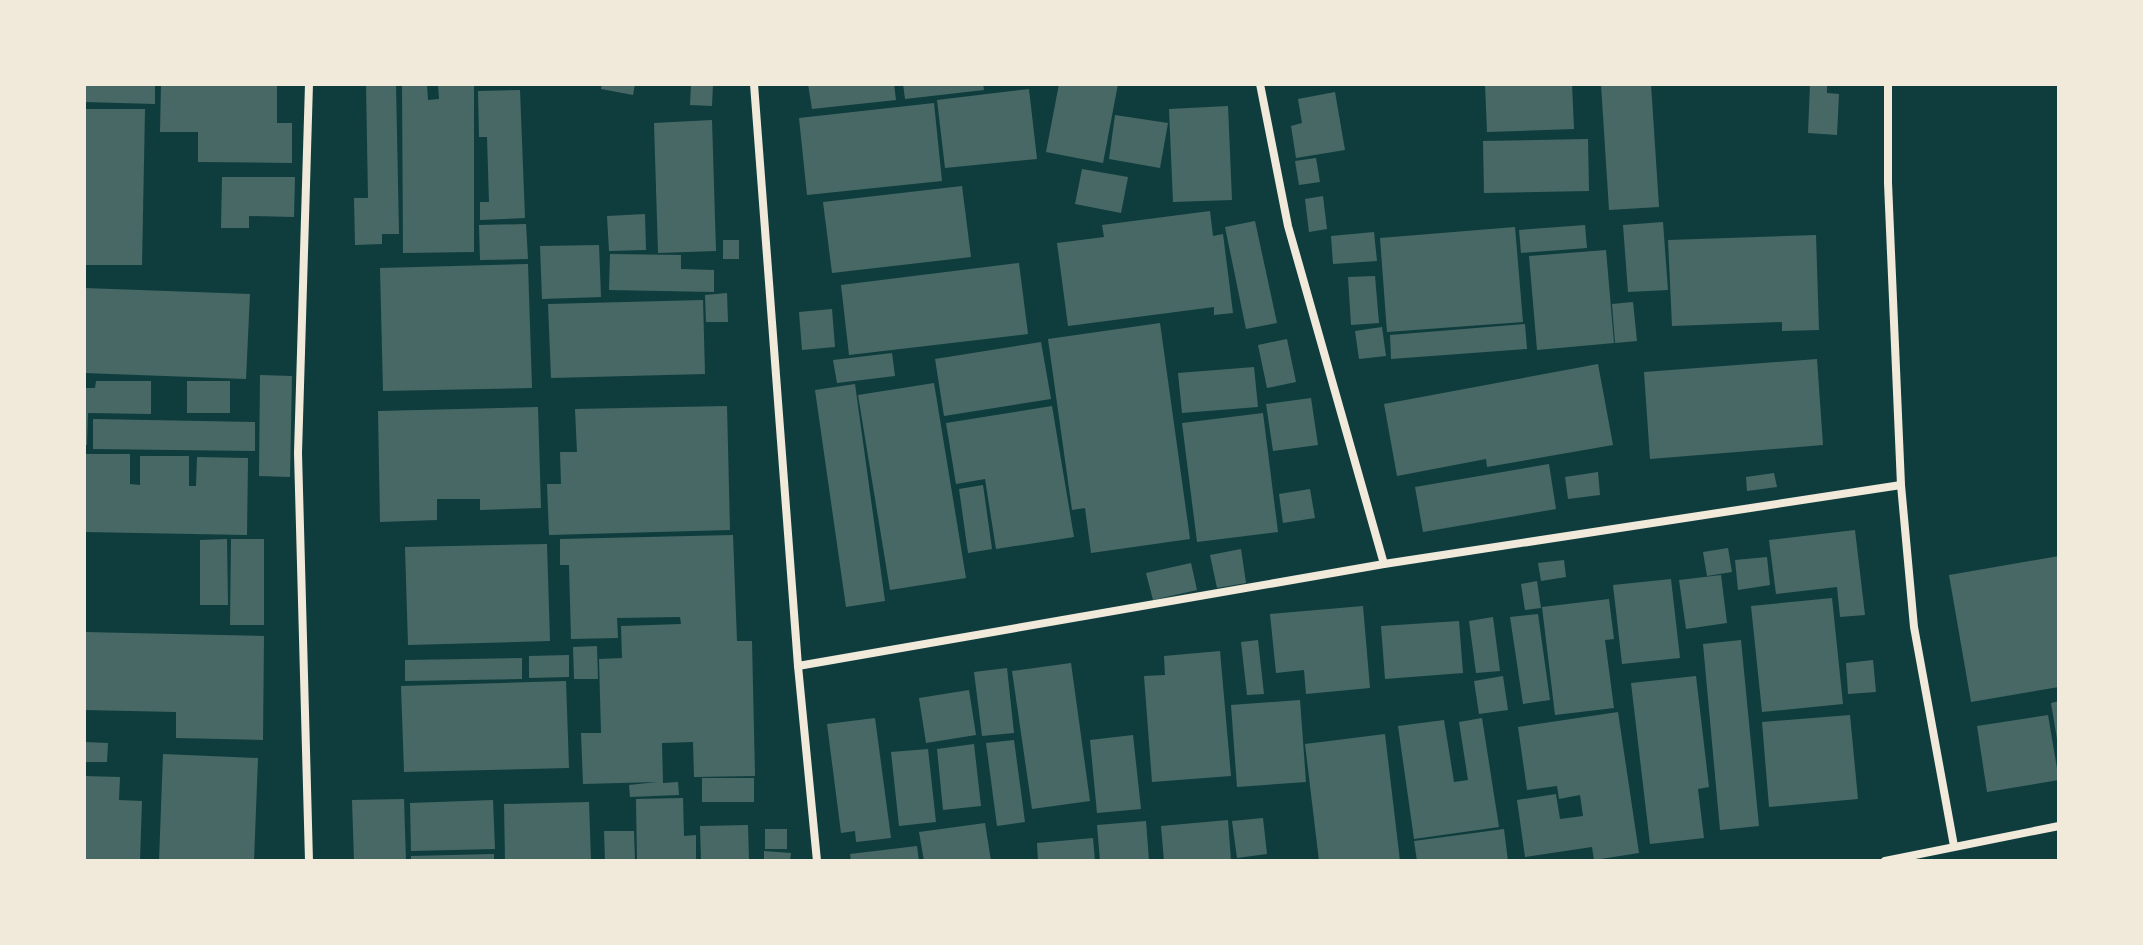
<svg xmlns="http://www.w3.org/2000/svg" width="2143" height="945" viewBox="0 0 2143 945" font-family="Rubik,sans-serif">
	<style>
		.building { fill: #486865 }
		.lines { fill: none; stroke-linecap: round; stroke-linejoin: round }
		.minor { stroke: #f1e9da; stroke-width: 8 }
	</style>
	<rect width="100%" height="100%" fill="#0f3d3e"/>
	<g class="building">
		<polygon points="84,84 155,84 155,104 84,102"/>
		<polygon points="161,84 277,84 277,123 292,123 292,163 198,162 198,132 160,132"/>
		<polygon points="366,84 396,84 399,234 382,234 382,244 355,245 354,198 368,198"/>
		<polygon points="402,84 427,84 428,100 439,99 438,84 474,84 474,252 403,253"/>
		<polygon points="602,84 635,84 633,95 601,89"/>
		<polygon points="691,84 713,84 712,106 690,105"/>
		<polygon points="808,84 894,84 896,100 812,109"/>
		<polygon points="903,84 983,84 984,90 905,99"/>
		<polygon points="1059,84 1118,84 1103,163 1046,152"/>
		<polygon points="1485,84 1572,84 1574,129 1487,132"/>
		<polygon points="1601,84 1651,84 1659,207 1609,210"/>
		<polygon points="1810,84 1827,84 1827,93 1839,94 1837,135 1808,133"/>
		<polygon points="1029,89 1037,159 945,168 937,100"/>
		<polygon points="520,90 525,218 480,220 480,202 489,202 487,137 479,137 478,91"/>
		<polygon points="1335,92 1345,150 1296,158 1291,126 1302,123 1298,99"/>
		<polygon points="934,103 942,181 807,195 799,118"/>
		<polygon points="1228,106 1232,200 1173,202 1169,109"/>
		<polygon points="84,109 145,109 142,265 84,265"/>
		<polygon points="1115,115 1168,123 1160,168 1109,159"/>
		<polygon points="712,120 716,251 658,253 654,123"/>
		<polygon points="1588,139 1589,191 1484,193 1483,141"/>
		<polygon points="1316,158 1320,182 1299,185 1295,161"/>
		<polygon points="1082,169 1128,177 1121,213 1075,204"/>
		<polygon points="222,177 295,177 294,217 249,216 249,228 221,228"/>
		<polygon points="962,186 971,257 832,273 823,202"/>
		<polygon points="1323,196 1327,229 1309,232 1305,199"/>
		<polygon points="1210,211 1213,236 1223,234 1233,313 1214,315 1214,307 1068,326 1057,243 1104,237 1102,225"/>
		<polygon points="645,214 646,250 609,251 607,216"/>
		<polygon points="1255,221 1277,323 1246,329 1225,227"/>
		<polygon points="1663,222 1668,290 1628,292 1623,225"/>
		<polygon points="526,224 528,259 480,260 479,225"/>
		<polygon points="1585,225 1587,248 1521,253 1519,230"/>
		<polygon points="1515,227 1523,322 1387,332 1380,238"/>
		<polygon points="1374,232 1377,261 1333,264 1331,236"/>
		<polygon points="1816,235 1819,330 1782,331 1782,322 1672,326 1668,240"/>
		<rect x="723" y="240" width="16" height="19"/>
		<polygon points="599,245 601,297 542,299 540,246"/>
		<polygon points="1606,250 1614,343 1537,350 1529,256"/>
		<polygon points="610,254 681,255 681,269 714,270 714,292 609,290"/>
		<polygon points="1019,263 1028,334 849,355 841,285"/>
		<polygon points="528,264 532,388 383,391 380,268"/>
		<polygon points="1375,276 1379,323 1351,325 1348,277"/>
		<polygon points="84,288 250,294 246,379 84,373"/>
		<polygon points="727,293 728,322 706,322 705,295"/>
		<polygon points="703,300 705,374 551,378 548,304"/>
		<polygon points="1633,302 1637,341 1615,343 1612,304"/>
		<polygon points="832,309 835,347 802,350 799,312"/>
		<polygon points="1160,323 1190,539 1091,553 1085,508 1072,510 1048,339"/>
		<polygon points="1525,324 1527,349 1391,359 1390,335"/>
		<polygon points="1382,327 1386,356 1359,359 1355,331"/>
		<polygon points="1287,339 1296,382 1267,388 1258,345"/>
		<polygon points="1041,342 1051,399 944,416 935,359"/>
		<polygon points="892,353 895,376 837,383 833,360"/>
		<polygon points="1817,359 1823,445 1650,459 1644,372"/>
		<polygon points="1598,364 1613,445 1487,467 1486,459 1397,476 1384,404"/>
		<polygon points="1254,367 1258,407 1182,413 1178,373"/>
		<polygon points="260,375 292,376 290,477 259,476"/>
		<polygon points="96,381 151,381 151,414 88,413 87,445 84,445 84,388 95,388"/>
		<rect x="187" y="381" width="43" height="32"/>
		<polygon points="934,383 966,578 890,590 858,395"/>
		<polygon points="855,384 885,601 846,607 815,390"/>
		<polygon points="1311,398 1318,445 1273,451 1266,404"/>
		<polygon points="727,406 730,530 549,535 547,484 561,484 560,452 577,452 575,409"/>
		<polygon points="1052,406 1074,537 996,549 985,479 956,484 946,423"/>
		<polygon points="538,407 541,508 480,510 480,499 437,499 437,520 380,522 378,411"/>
		<polygon points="1263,413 1278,532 1197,542 1182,423"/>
		<polygon points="93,419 255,422 255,451 93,449"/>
		<polygon points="84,454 130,454 130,484 140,485 140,456 189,456 189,486 196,486 197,457 248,458 247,535 84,532"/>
		<polygon points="1549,464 1556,509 1423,532 1415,487"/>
		<polygon points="1598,472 1600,495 1568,499 1565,477"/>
		<polygon points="1774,473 1777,487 1747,491 1746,477"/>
		<polygon points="983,485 992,549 968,553 959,489"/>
		<polygon points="1310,489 1315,518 1283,523 1279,494"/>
		<polygon points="1855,530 1865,615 1840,617 1837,587 1776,594 1769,540"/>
		<polygon points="733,535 737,641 752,641 755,776 694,777 693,742 662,743 663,783 678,782 679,795 630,797 629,785 657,782 583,784 581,733 601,733 599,659 622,658 621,626 681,624 680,617 617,618 618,638 571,639 569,565 560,565 560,539"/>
		<polygon points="227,539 228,605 200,605 200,540"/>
		<polygon points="231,539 264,539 264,625 230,625"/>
		<polygon points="547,544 550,641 408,645 405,547"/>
		<polygon points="1728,548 1732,572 1707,576 1703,552"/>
		<polygon points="1241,549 1246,583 1217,588 1210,555"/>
		<polygon points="2059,556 2059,687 1971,702 1949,575"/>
		<polygon points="1767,557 1770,585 1738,590 1735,560"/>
		<polygon points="1564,560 1566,577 1541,581 1538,563"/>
		<polygon points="1191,563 1197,590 1153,600 1146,573"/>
		<polygon points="1721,575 1727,623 1686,629 1679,580"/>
		<polygon points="1671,579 1680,658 1622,664 1613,585"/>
		<polygon points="1537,581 1541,608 1525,610 1521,584"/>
		<polygon points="1832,598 1843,704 1762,712 1751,606"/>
		<polygon points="1609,599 1614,639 1605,640 1614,708 1555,715 1542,607"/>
		<polygon points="1363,606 1370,688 1306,694 1304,670 1276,673 1270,614"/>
		<polygon points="1538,614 1550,700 1523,704 1510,617"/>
		<polygon points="1493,617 1500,671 1476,673 1469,621"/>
		<polygon points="1459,621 1463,673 1385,679 1381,626"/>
		<polygon points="84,632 264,636 263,740 176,738 176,712 84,710"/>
		<polygon points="1258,640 1264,694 1247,695 1241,642"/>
		<polygon points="1741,640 1759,826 1720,830 1703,644"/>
		<polygon points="597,646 598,679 574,679 573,647"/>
		<polygon points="1220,651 1231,776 1152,782 1144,676 1165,675 1164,656"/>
		<polygon points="569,655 569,677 529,678 529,656"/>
		<polygon points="522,658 522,679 405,681 405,660"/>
		<polygon points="1873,660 1876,692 1848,694 1846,663"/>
		<polygon points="1071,663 1090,801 1032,809 1012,671"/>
		<polygon points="1007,668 1014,733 982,736 974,672"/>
		<polygon points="1503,676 1508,710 1479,714 1474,681"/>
		<polygon points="1696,676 1709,787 1698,789 1704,838 1650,844 1631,683"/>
		<polygon points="566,681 569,768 404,772 401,686"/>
		<polygon points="969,690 976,735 926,743 919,698"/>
		<polygon points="1300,700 1306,782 1237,787 1231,705"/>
		<polygon points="2059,701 2059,739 2057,739 2051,703"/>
		<polygon points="1618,712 1639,853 1594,860 1592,847 1525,857 1517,800 1556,794 1560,819 1583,816 1580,795 1559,799 1557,786 1527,790 1518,727"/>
		<polygon points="1850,715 1858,799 1769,807 1762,722"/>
		<polygon points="2048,715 2059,780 1987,792 1977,726"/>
		<polygon points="875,718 891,838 856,842 855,831 841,833 827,724"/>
		<polygon points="1482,718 1499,827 1414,839 1398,726 1444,720 1454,782 1468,780 1459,722"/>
		<polygon points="1385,734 1400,861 1319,861 1305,744"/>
		<polygon points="1133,735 1141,809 1097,813 1090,740"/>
		<polygon points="1014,740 1025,822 997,826 986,743"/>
		<polygon points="84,742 108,743 107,762 84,762"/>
		<polygon points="974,744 981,806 943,810 937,749"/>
		<polygon points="928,749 936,822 899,826 891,752"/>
		<polygon points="163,754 258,758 254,861 159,861"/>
		<polygon points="84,776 120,777 119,800 142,801 140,861 84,861"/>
		<rect x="702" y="778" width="52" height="24"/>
		<polygon points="683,798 684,836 696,835 696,861 637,861 636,799"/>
		<polygon points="404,799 406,861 354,861 352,800"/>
		<polygon points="493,800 495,849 411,851 410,803"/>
		<polygon points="589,802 591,861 505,861 504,804"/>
		<polygon points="1263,818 1267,854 1237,858 1232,821"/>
		<polygon points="1228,820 1231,861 1164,861 1161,826"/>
		<polygon points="1146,821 1149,861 1100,861 1097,825"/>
		<polygon points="985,823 991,861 924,861 919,832"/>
		<polygon points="748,825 749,861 701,861 700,826"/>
		<rect x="765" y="829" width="22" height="20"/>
		<polygon points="1504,829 1508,861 1417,861 1414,841"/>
		<polygon points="604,831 634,831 635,861 605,861"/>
		<polygon points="1093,838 1095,861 1038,861 1037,843"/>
		<polygon points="917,846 919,861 851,861 850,854"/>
		<polygon points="764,851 791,853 790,861 764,861"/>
		<polygon points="494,854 494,861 411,861 411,856"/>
	</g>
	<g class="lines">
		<g class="minor">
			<polyline points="754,84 798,666 817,861"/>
			<polyline points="1260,84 1288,226 1384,564"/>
			<polyline points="1888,84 1888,183 1901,485 1914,627 1954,846"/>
			<polyline points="798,666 1384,564 1901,485"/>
			<polyline points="309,861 298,453 309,84"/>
			<polyline points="1885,861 2059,826"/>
		</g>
	</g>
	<rect width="2143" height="945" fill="none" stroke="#f1e9da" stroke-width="172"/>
</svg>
